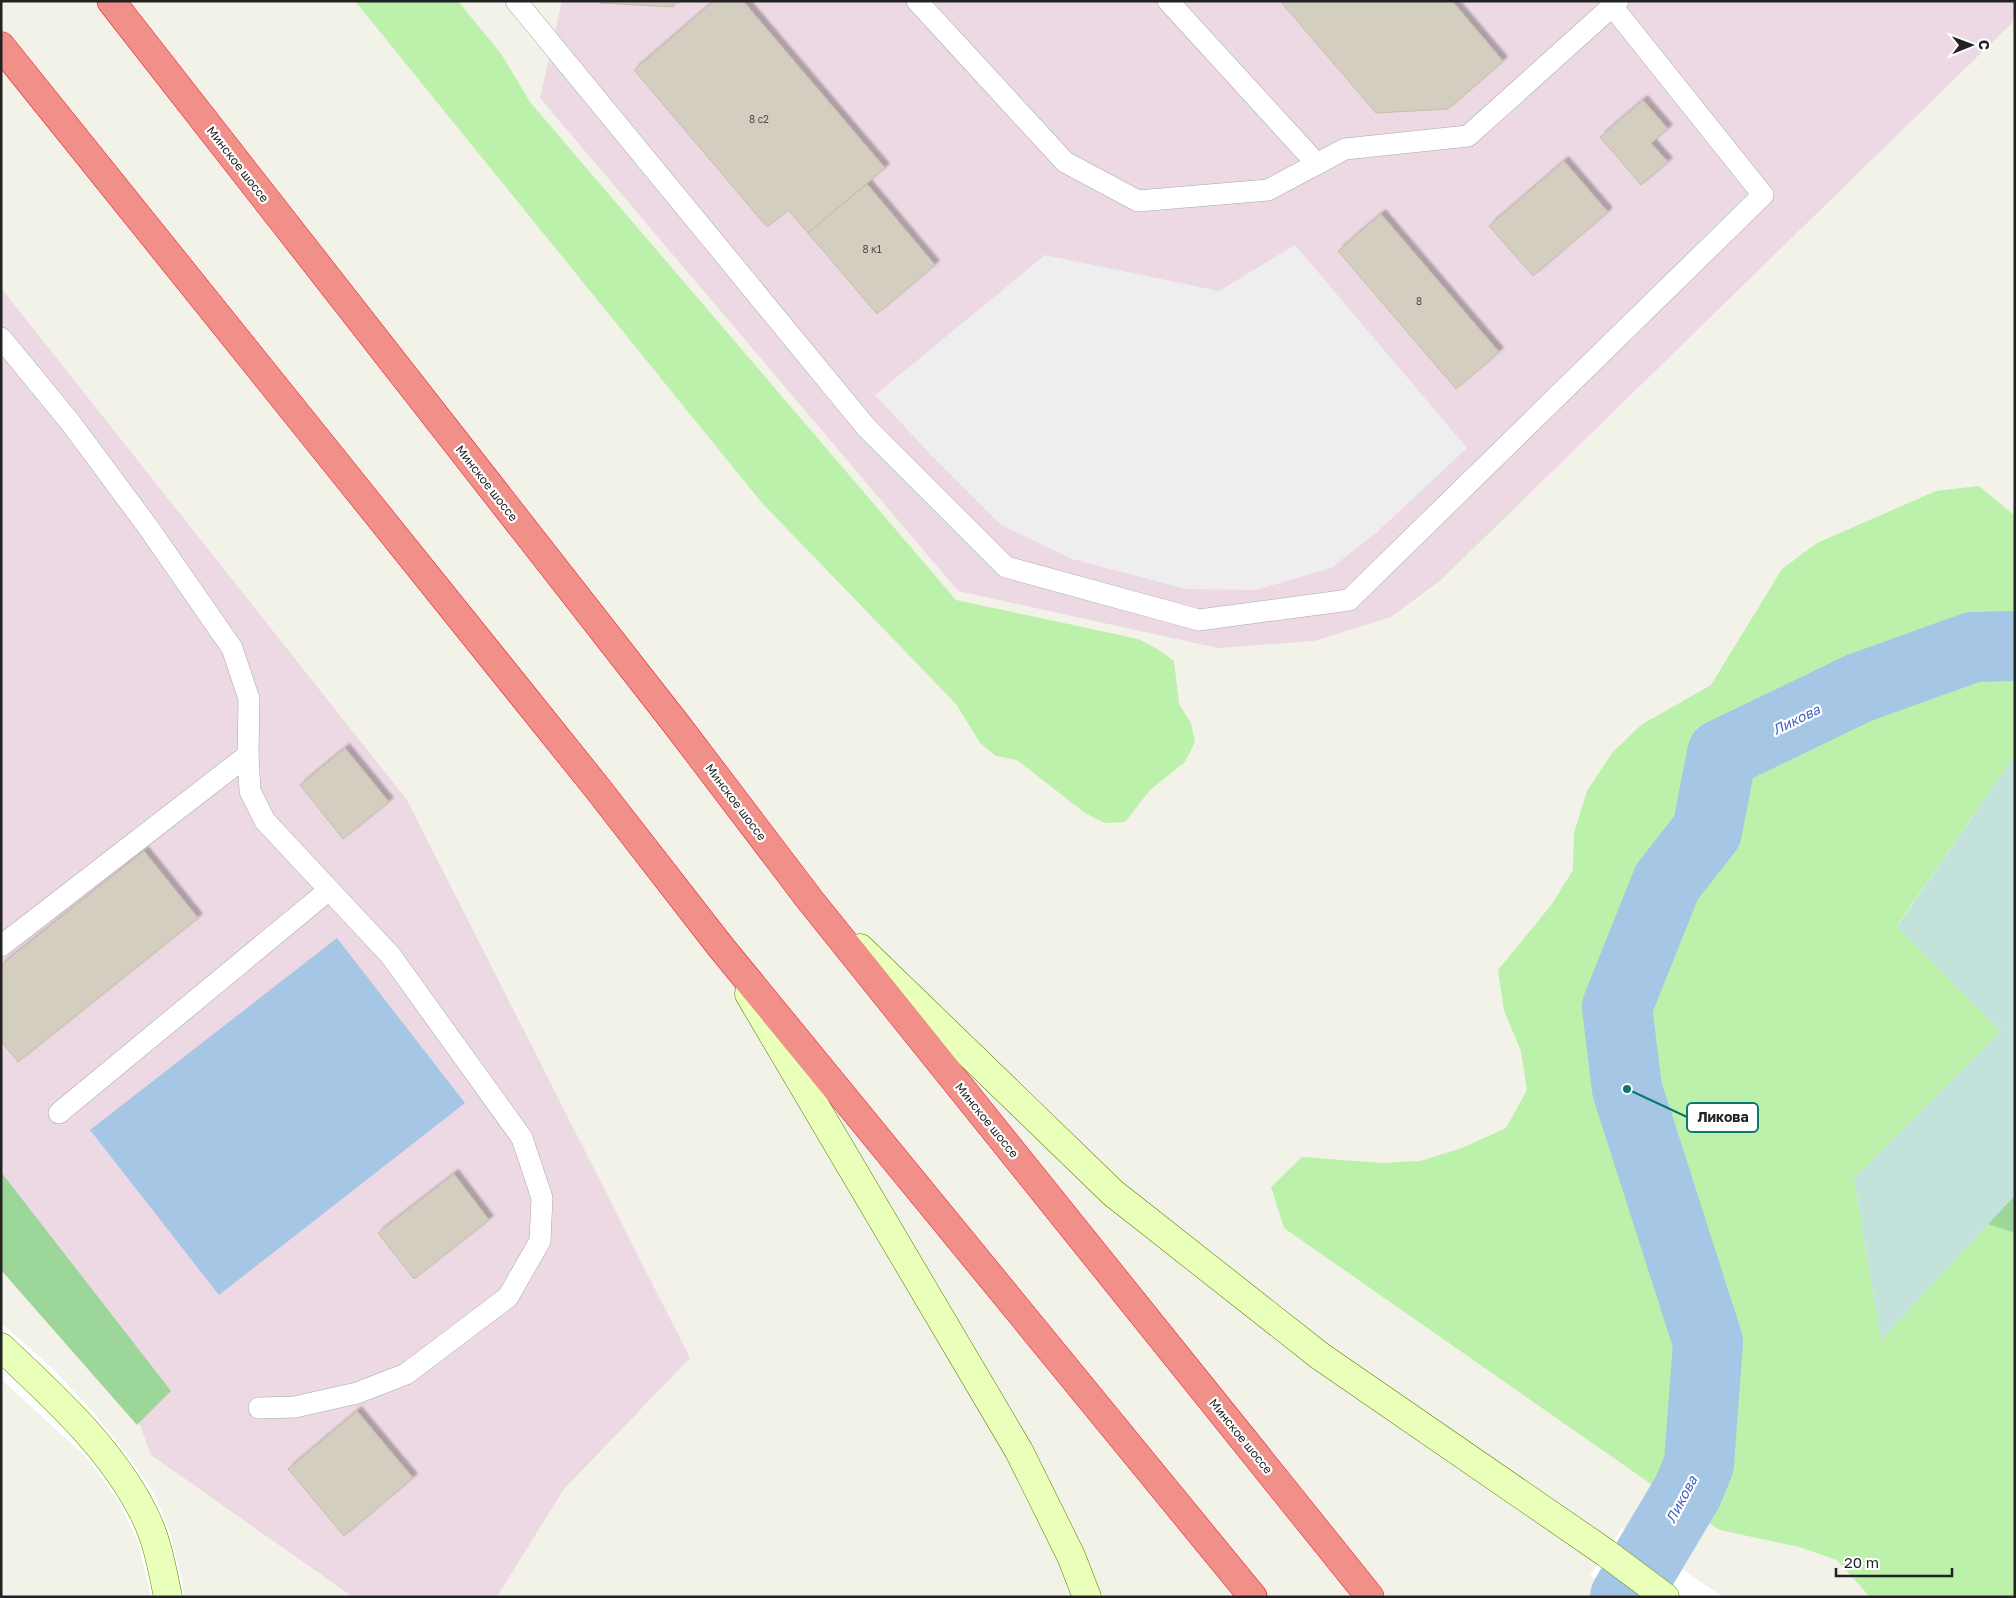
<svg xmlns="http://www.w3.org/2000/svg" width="2016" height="1598" viewBox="0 0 2016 1598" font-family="'Golos Text',sans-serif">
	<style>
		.industrial { fill: #edd9e4 }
		.grass { fill: #bbf1aa }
		.forest { fill: #9cd699 }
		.wetland { fill: #c3e2dc }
		.parking { fill: #eee }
		.water { fill: #a5c6e4 }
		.pier { fill: #fff }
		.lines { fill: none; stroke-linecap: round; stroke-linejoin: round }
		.river { stroke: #a5c6e4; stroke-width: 70 }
		.building { fill: #d4cec0; stroke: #c6bda8; filter: url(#shadow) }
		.lane-casing { stroke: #a9a9a9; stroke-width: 22 }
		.secondary-casing { stroke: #538200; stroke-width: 29 }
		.highway-casing { stroke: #ed182c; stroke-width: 29 }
		.lane { stroke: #fff; stroke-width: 21 }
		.secondary { stroke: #eaffba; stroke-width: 28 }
		.highway { stroke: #f09089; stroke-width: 28 }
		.labels { text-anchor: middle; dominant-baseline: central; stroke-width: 4.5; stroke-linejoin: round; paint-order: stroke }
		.number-label { font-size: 10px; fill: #4e4d4a }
		.street-label { font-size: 12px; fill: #222; stroke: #fff }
		.water-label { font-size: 14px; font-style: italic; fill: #4361bd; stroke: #fff }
		.leader { fill: none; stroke: #0f766e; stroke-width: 2 }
		.callout-dot { fill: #0f766e; stroke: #fff; stroke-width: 2 }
		.callout { fill: #fff; stroke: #0f766e; stroke-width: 2 }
		.callout-label { font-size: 14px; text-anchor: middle; font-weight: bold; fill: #222 }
	</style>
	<defs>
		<filter id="shadow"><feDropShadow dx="4.5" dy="-4.5" stdDeviation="1" flood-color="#0004"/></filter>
	</defs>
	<rect width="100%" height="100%" fill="#f3f2e8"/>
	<g class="industrial">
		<polygon points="562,1 2015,1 2015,20 1441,580 1391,617 1314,641 1218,648 958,591 540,98"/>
		<polygon points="1,288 407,800 690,1358 564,1489 497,1597 353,1597 151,1455 110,1344 1,1230"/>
	</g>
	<g class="grass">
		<polygon points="355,1 458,1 502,55 530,102 956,600 1138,639 1159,650 1174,661 1179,704 1191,723 1195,742 1185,762 1150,790 1125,822 1105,823 1085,813 1017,760 996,756 980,743 956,704 762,503"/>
		<polygon points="1979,486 2015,516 2015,755 1897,926 2001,1031 1854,1179 1881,1340 1988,1224 2015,1233 2015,1597 1870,1597 1837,1560 1799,1547 1720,1530 1684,1507 1284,1228 1271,1187 1302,1157 1381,1163 1420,1161 1462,1148 1506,1128 1527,1090 1521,1051 1504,1011 1498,970 1552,904 1573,870 1574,833 1587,791 1612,753 1641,725 1711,685 1782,569 1817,543 1936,491"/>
	</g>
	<g class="forest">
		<polygon points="1,1172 171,1391 137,1425 1,1270"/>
		<polygon points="2015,1195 2015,1233 1988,1224"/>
	</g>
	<g class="wetland">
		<polygon points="2015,755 2015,1195 1881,1340 1854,1179 2001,1031 1897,927"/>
		<polygon points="1707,831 1711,851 1680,919 1651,998 1639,1055 1664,1138 1713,1265 1735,1334 1738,1395 1732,1445 1720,1476 1678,1453 1679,1339 1603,1130 1593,1040 1601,975 1645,858"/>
	</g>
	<polygon class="parking" points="1295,245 1467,448 1376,533 1331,568 1256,590 1186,589 1072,559 1001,525 931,455 875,395 1045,255 1219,291"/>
	<polygon class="water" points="337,938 465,1103 219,1295 90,1130"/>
	<g class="pier">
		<polygon points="1,1323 52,1368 94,1413 128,1456 155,1495 170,1533 183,1585 184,1597 151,1597 138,1542 119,1502 87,1458 1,1379"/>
		<polygon points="1622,1528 1723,1597 1621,1597 1590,1576"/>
	</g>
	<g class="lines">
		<polyline class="river" points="1625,1597 1688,1491 1699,1464 1708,1342 1627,1089 1617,1007 1667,882 1707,831 1722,754 1859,688 1973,647 2015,646"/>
	</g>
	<g class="building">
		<polygon points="600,1 674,1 674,7 600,3"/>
		<polygon points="714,1 743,1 885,168 808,233 788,210 767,227 634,70"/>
		<polygon points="1280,1 1452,1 1503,61 1448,109 1376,113"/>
		<polygon points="1643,100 1668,129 1651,143 1668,162 1641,185 1600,137"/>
		<polygon points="1564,161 1608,212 1533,276 1489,226"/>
		<polygon points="867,184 935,265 877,314 808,233"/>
		<polygon points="1381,214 1499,352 1456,389 1338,251"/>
		<polygon points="345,748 389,802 343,839 300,785"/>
		<polygon points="144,851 198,918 18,1062 1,1041 1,965"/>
		<polygon points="454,1174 489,1220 414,1279 378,1233"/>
		<polygon points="357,1411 413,1478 344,1536 288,1469"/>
	</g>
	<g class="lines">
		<defs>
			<g id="lane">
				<polyline points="516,1 866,427 1006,567 1199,620 1349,600 1763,195 1612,6"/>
				<polyline points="917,1 1065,162 1138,201 1268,190 1345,149 1468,136 1618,1"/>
				<polyline points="1168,1 1317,164"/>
				<polyline points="1,338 70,422 148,527 232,648 249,699 248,755 250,791 265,821 391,956 522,1138 542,1198 540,1241 508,1297 406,1374 357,1393 295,1407 259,1408"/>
				<polyline points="1,946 248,755"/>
				<polyline points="59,1113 329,890"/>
			</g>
			<g id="secondary">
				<polyline points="860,948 1113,1193 1320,1356 1606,1553 1665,1597"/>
				<polyline points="749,994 1019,1451 1071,1556 1087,1597"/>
				<path d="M1 1347C54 1397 110 1447 143 1512 157 1538 162 1568 168 1597"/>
			</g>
			<g id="highway">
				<polyline points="111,1 677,725 810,900 1370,1597"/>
				<polyline points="1,46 598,789 720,946 1253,1597"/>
			</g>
		</defs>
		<use href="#lane" class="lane-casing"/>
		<use href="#secondary" class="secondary-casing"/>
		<use href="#highway" class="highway-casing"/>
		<use href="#lane" class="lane"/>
		<use href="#secondary" class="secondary"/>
		<use href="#highway" class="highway"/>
	</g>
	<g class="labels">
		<g class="number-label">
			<text x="759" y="119">8 с2</text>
			<text x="872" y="249">8 к1</text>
			<text x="1419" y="301">8</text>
		</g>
		<g class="street-label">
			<text transform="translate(238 164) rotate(52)">Минское шоссе</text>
			<text transform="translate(487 483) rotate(52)">Минское шоссе</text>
			<text transform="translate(736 802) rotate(53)">Минское шоссе</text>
			<text transform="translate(987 1120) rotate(51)">Минское шоссе</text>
			<text transform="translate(1241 1436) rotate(51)">Минское шоссе</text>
		</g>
		<g class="water-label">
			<text transform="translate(1796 719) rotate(-26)">Ликова</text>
			<text transform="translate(1681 1499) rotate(-62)">Ликова</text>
		</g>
	</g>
	<path class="leader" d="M1627 1089L1687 1117"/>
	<circle class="callout-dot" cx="1627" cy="1089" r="5"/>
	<rect class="callout" x="1687" y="1103" width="71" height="29" rx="5"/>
	<g class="callout-label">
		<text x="1723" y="1122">Ликова</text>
	</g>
	<rect width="2016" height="1598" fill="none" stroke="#222222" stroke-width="5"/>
	<g transform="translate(1971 45) rotate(89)" stroke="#ffffff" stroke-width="4" paint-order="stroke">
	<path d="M0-4L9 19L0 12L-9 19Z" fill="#222222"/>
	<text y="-8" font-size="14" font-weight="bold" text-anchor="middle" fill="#222222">С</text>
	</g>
	<path d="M1836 1568v8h116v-8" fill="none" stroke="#222222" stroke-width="2.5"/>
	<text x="1844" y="1568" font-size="15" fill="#222222" stroke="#ffffff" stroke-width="4" paint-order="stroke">20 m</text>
</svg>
